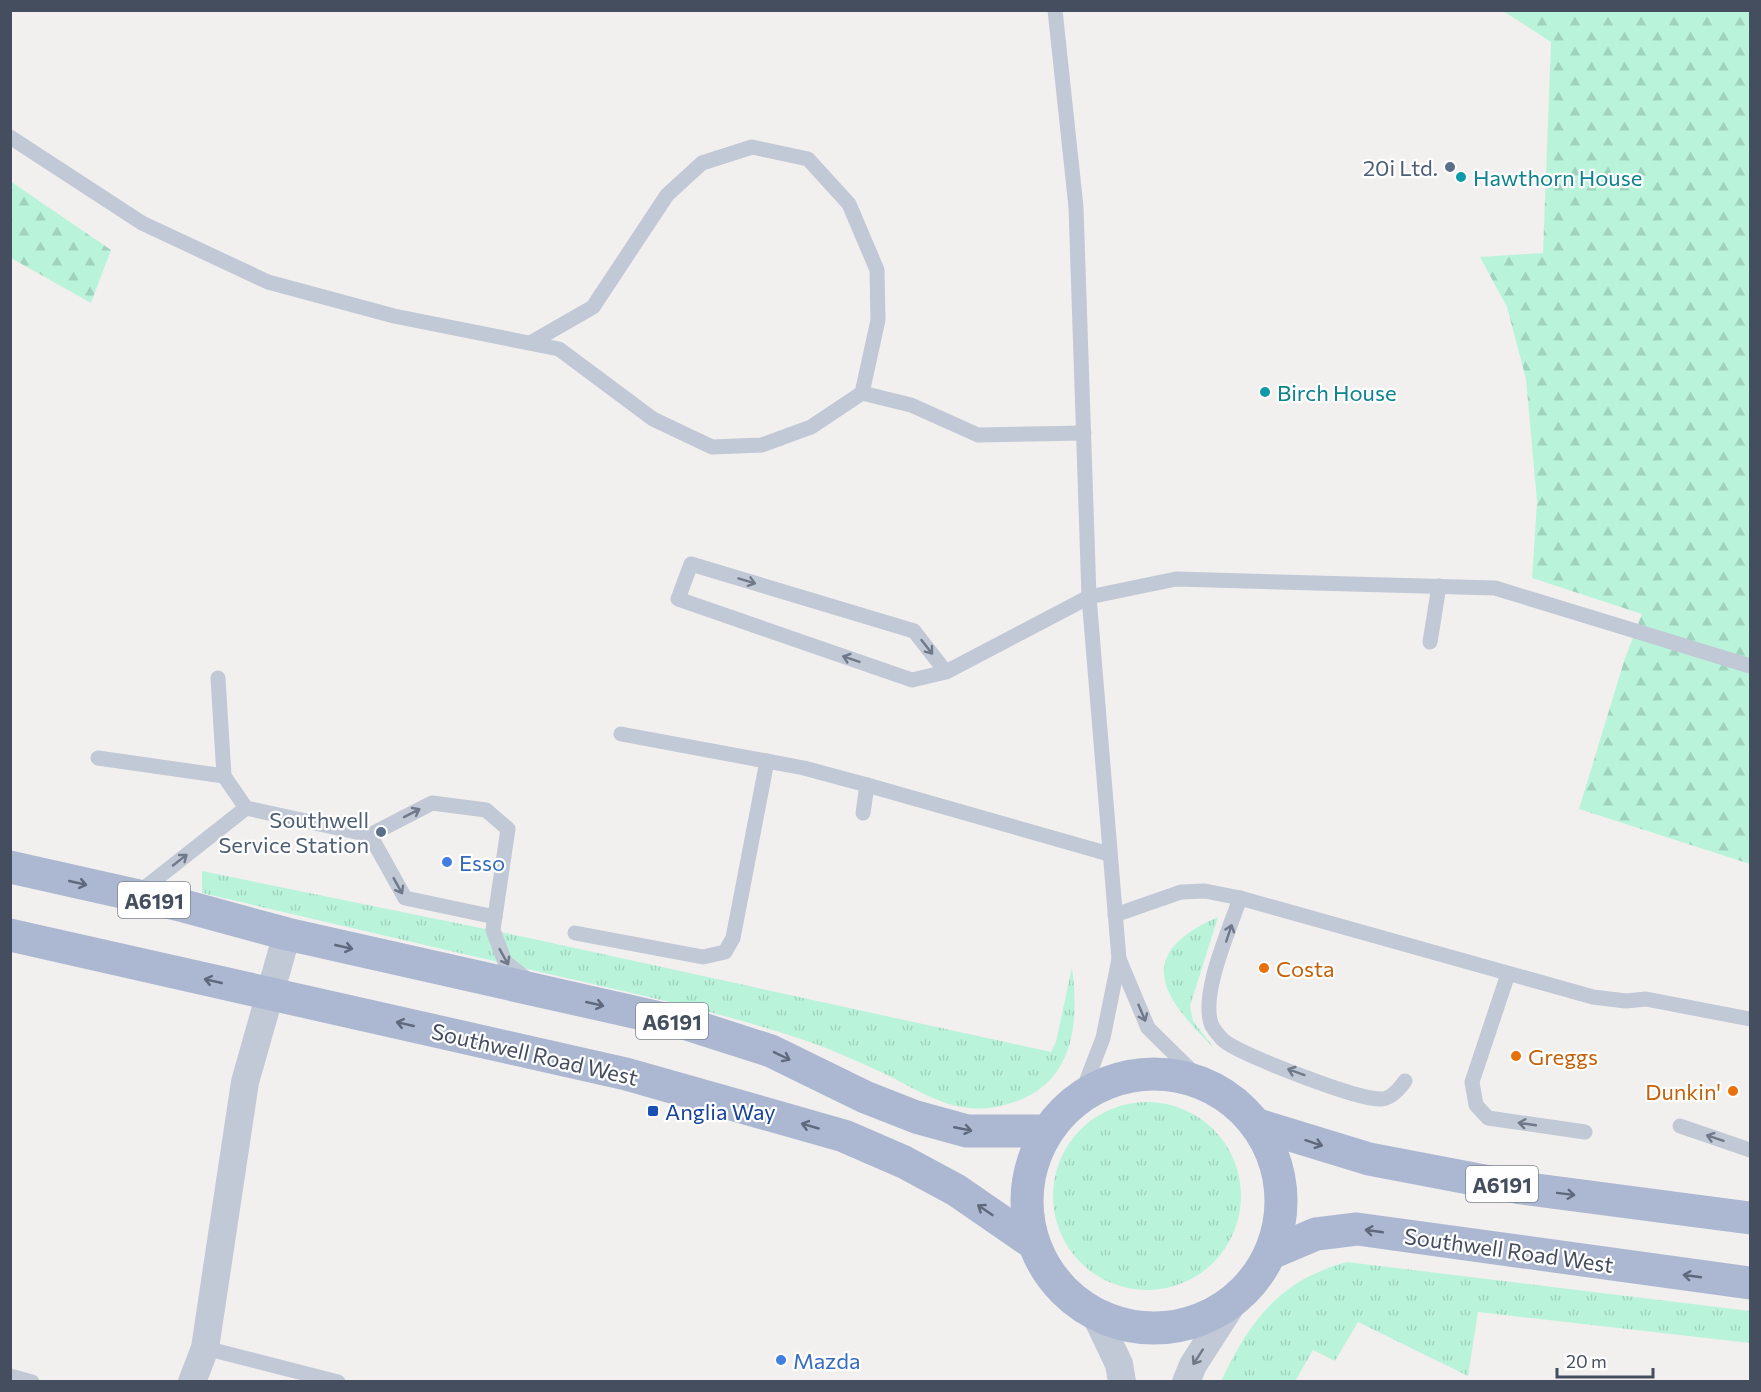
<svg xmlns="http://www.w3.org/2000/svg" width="1761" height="1392" viewBox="0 0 1761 1392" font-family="Commissioner,sans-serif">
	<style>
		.grass { fill: url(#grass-tufts) }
		.forest { fill: url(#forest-firs) }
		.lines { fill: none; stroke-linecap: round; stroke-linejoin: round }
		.service { stroke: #c1c8d6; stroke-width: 15 }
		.minor { stroke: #c1c8d6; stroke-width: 28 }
		.primary { stroke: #acb8d1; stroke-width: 33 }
		.oneway { stroke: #707989 }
		.oneway2 { stroke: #5f687c }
		.service-dot { fill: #5c6f8a; stroke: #fff; stroke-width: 2 }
		.culture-dot { fill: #0f9aa8; stroke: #fff; stroke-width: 2 }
		.shop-dot { fill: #3f7fe0; stroke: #fff; stroke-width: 2 }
		.food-dot { fill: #e8710a; stroke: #fff; stroke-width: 2 }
		.transit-dot { fill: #1a4fb4; stroke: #fff; stroke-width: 2 }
		.labels { text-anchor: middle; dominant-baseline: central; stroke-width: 4.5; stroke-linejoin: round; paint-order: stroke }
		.shield { fill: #fff; stroke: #7d838f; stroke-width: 1.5 }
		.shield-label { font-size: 21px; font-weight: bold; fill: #454e5f }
		.service-label { font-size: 22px; fill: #4e5e75; stroke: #fff; text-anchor: end }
		.culture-label { font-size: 22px; fill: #0d838f; stroke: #fff; text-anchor: start }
		.shop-label { font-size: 22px; fill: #366cbe; stroke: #fff; text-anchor: start }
		.food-label { font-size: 22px; fill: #c56008; stroke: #fff; text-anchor: start }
		.street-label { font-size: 22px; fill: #454e5f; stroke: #fff }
		.transit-label { font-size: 22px; fill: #164399; stroke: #fff; text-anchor: start }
	</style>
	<defs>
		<pattern id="grass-tufts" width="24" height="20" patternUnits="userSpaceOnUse" patternTransform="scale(1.5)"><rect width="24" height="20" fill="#b9f4da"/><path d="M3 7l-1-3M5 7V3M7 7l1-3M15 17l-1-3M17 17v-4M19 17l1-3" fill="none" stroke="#a0d3be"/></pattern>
		<pattern id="forest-firs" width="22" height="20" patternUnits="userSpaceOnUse" patternTransform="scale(1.5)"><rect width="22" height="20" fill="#b9f4da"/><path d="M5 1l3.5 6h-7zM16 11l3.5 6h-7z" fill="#a0d3be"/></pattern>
	</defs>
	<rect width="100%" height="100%" fill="#f2efef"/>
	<g class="grass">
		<path d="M202 871 529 938 1051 1052 1056 1042 1072 967C1081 1033 1070 1094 995 1107 951 1115 919 1090 881 1072 862 1063 841 1054 821 1046 737 1016 649 997 562 977 442 949 322 921 202 893Z"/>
		<path d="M1218 917 1190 1006 1193 1021 1214 1048C1162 997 1132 955 1218 917Z"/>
		<circle cx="1147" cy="1196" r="94"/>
		<path d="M1347 1262 1750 1311V1343L1478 1312 1468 1376 1358 1322 1335 1361 1313 1350 1295 1381H1221C1250 1320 1280 1280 1347 1262Z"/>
	</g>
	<g class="forest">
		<polygon points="1503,11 1750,11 1750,864 1579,809 1625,658 1642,614 1532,578 1537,502 1526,379 1507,307 1480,257 1543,253 1551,42"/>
		<polygon points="10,181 111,250 91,303 11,258"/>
	</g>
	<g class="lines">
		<g class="service">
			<polyline points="1055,10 1076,207 1089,597 1119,959 1103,1038 1080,1098"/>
			<polyline points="10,137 142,223 268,282 394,316 559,349 653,419 712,447 762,445 811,427 862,393 911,405 978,435 1084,433"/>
			<polyline points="532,342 593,307 667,195 702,163 752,147 808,159 849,204 877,270 878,320 862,393"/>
			<polyline points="1430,642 1439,586"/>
			<polyline points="946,672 914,631 691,564 678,599 912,680 946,672 1089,597 1176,579 1495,588 1750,666"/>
			<polyline points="218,678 224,776 246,808"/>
			<polyline points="621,734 804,768 867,785"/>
			<polyline points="98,758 224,776"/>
			<polyline points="863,813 867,785 1109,854"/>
			<polyline points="370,835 405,898 495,917"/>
			<polyline points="137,894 246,808 370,835 432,803 486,810 508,829 493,930 505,962 528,980"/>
			<path d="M1240 898C1230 929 1199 996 1212 1026 1215 1031 1222 1040 1227 1043 1249 1057 1357 1100 1381 1099 1391 1099 1400 1088 1405 1081"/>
			<polyline points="1115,915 1181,892 1205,891 1240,898 1593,997 1626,1001 1646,999 1750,1019"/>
			<polyline points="575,933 703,957 725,952 733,938 767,761"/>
			<polyline points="1119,959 1148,1028 1204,1083"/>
			<polyline points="1508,974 1472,1082 1476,1105 1488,1118 1585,1132"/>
			<polyline points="1680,1126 1750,1150"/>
			<polyline points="205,1348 338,1382"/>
			<polyline points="10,1376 32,1382"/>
		</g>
		<g class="minor">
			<polyline points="1095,1314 1119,1364 1122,1382"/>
			<polyline points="192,1382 205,1348 245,1082 287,934"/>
			<polyline points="1186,1382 1193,1365 1236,1298"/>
		</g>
		<g class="primary">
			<polyline points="10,867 184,906 287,934 687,1024 771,1051 865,1097 916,1117 967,1131 1047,1131"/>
			<polyline points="10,935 626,1074 844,1136 904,1162 956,1190 1033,1243"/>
			<circle cx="1154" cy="1201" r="127"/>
			<polyline points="1258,1125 1369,1159 1521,1188 1750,1218"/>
			<polyline points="1271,1253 1316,1234 1357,1229 1750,1283"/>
		</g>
	</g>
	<defs><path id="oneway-shaft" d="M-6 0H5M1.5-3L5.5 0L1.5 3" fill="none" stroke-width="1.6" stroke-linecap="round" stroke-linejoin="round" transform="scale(1.5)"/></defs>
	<g class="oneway">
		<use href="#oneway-shaft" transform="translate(747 581) rotate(17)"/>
		<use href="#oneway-shaft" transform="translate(927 647) rotate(52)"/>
		<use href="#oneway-shaft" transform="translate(851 659) rotate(-161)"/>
		<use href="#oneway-shaft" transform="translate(412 813) rotate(-27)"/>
		<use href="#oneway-shaft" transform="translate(180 860) rotate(-38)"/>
		<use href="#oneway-shaft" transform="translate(398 886) rotate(61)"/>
		<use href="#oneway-shaft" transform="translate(1229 933) rotate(-72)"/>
		<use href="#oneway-shaft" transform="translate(504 957) rotate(61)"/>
		<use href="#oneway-shaft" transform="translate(1142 1013) rotate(67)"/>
		<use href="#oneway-shaft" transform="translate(1296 1072) rotate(-160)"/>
		<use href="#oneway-shaft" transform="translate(1527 1124) rotate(-172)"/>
		<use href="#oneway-shaft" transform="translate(1715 1138) rotate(-162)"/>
		<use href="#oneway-shaft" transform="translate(1198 1357) rotate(123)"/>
	</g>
	<g class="oneway2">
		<use href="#oneway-shaft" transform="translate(78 883) rotate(13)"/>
		<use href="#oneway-shaft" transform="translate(344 947) rotate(13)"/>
		<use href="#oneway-shaft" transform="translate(213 981) rotate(-167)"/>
		<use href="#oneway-shaft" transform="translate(595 1004) rotate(13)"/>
		<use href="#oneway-shaft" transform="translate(405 1024) rotate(-167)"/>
		<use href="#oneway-shaft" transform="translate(782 1056) rotate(26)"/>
		<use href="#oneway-shaft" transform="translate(810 1126) rotate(-164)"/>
		<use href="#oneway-shaft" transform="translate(963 1129) rotate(11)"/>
		<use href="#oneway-shaft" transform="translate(1314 1143) rotate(18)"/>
		<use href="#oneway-shaft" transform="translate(1566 1194) rotate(7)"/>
		<use href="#oneway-shaft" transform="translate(985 1210) rotate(-146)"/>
		<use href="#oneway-shaft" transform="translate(1374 1231) rotate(-172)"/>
		<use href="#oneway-shaft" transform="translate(1692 1276) rotate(-172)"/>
	</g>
	<g class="service-dot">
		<circle cx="1450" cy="167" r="6"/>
		<circle cx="381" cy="832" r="6"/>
	</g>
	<g class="culture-dot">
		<circle cx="1461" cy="177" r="6"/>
		<circle cx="1265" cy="392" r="6"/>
	</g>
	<g class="shop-dot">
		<circle cx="447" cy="862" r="6"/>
		<circle cx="781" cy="1360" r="6"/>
	</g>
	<g class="food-dot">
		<circle cx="1264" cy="968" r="6"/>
		<circle cx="1516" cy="1056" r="6"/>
		<circle cx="1733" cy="1091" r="6"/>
	</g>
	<rect class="transit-dot" x="647" y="1105" width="12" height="12" rx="3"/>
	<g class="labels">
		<g class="shield">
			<rect x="118" y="882" width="72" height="36" rx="4.5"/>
			<rect x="636" y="1003" width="72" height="36" rx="4.5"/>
			<rect x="1466" y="1166" width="72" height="36" rx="4.5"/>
		</g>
		<g class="shield-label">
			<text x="154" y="900">A6191</text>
			<text x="672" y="1021">A6191</text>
			<text x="1502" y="1184">A6191</text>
		</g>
		<g class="service-label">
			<text x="1438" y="167">20i Ltd.</text>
			<text x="369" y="819">Southwell<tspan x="369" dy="25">Service Station</tspan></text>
		</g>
		<g class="culture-label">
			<text x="1473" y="177">Hawthorn House</text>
			<text x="1277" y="392">Birch House</text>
		</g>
		<g class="shop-label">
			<text x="459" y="862">Esso</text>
			<text x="793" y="1360">Mazda</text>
		</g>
		<g class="food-label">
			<text x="1276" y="968">Costa</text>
			<text x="1528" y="1056">Greggs</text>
			<text x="1721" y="1091" text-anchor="end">Dunkin'</text>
		</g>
		<g class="street-label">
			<text transform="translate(535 1054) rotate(13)">Southwell Road West</text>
			<text transform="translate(1509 1250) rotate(8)">Southwell Road West</text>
		</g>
		<g class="transit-label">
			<text x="665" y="1111">Anglia Way</text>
		</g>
	</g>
	<rect width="1761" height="1392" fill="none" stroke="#454e5f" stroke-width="24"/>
	<path d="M1557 1368v9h96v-9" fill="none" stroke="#454e5f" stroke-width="3"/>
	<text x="1566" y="1368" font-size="18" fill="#454e5f" stroke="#ffffff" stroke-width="4.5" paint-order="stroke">20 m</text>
</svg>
